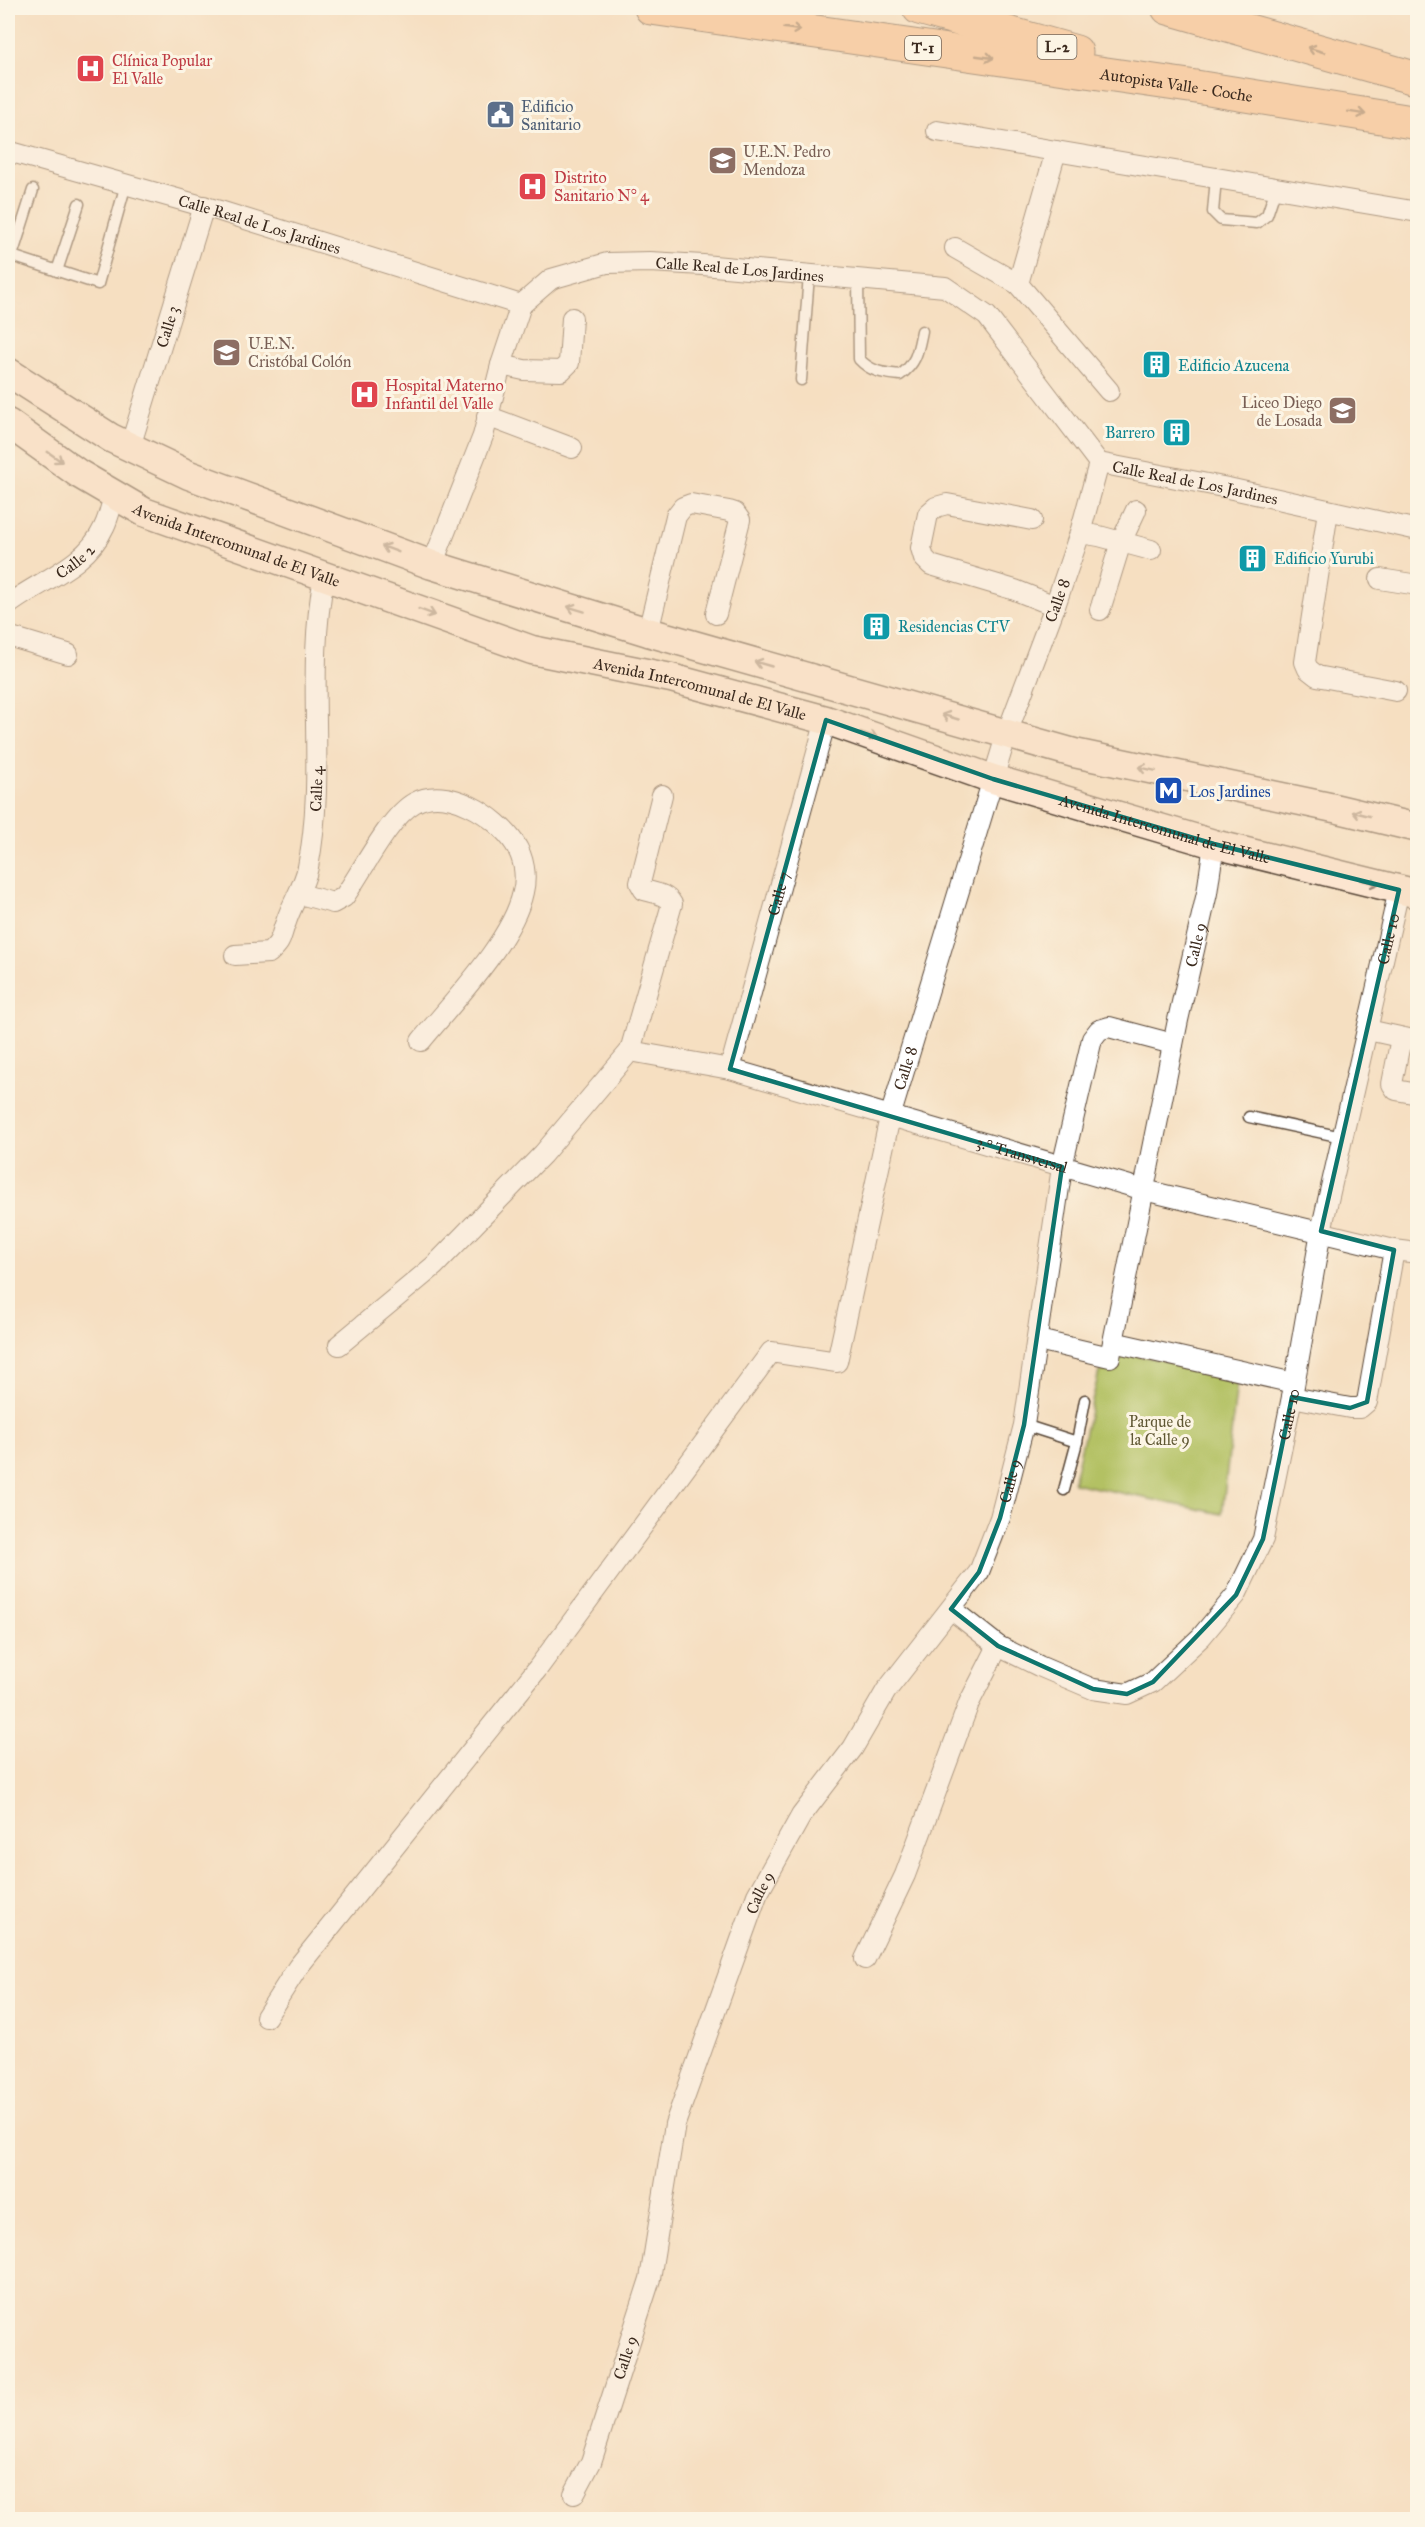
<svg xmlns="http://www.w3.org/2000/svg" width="1425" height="2527" viewBox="0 0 1425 2527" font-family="'IM FELL Great Primer',serif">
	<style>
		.green { fill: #b3c163; stroke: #777640; stroke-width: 1.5 }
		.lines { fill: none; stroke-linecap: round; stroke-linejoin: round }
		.service-casing { stroke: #574536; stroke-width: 13 }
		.minor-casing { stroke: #574536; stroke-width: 22 }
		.secondary-casing { stroke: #574536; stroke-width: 31 }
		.motorway-casing { stroke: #574536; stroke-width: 35 }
		.service { stroke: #fff; stroke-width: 10 }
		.minor { stroke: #fff; stroke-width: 20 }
		.secondary { stroke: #fce5d0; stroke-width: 28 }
		.motorway { stroke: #f8bd89; stroke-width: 33 }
		.oneway { stroke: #906c4e }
		.oneway2 { stroke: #9c8877 }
		.marked { fill: none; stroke: #0f766e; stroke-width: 4.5; stroke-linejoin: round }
		.labels { text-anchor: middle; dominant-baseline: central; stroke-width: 6; stroke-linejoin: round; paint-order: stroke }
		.shield { fill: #fcf5e5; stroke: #75675a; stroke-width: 1.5 }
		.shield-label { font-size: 15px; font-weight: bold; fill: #3b2a1e }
		.health-label { font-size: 16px; fill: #be3a42; stroke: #fcf5e5; text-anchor: start }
		.street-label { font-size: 16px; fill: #3b2a1e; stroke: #fcf5e5 }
		.service-label { font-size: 16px; fill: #4e5e75; stroke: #fcf5e5; text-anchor: start }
		.education-label { font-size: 16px; fill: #785e54; stroke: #fcf5e5; text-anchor: start }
		.culture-label { font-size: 16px; fill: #0d838f; stroke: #fcf5e5; text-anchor: start }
		.transit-label { font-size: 16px; fill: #164399; stroke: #fcf5e5; text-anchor: start }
		.park-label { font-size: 16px; fill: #5f5733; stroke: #fcf5e5 }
	</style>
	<rect width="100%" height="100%" fill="#fcf5e5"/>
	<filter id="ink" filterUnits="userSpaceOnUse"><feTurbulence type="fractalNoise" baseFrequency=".0167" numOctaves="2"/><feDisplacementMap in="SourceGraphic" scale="12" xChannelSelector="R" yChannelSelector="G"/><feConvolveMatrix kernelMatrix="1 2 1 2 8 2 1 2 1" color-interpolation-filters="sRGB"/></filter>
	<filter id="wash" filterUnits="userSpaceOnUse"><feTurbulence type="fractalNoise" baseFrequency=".008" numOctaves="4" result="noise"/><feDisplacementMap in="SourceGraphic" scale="24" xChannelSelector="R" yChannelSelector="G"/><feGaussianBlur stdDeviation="1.35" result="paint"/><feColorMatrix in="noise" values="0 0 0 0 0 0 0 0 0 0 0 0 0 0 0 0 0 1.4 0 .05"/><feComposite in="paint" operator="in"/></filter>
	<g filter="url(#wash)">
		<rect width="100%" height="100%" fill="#f5dfc1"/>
		<path class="green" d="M1123 1353 1238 1373 1222 1514 1073 1483 1099 1372C1112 1369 1118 1365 1123 1353Z"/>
	</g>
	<g filter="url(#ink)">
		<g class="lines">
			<defs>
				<g id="service">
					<polyline points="1216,178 1213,212 1221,220 1257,223 1267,215 1276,188"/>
					<polyline points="33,190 12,256 98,284 126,184"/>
					<polyline points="57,271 79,204"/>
					<path d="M858 279 859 359C871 372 883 373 900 375 917 363 918 350 922 331"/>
					<polyline points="801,380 809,275"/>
					<polyline points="1249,1117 1342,1137"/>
					<polyline points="1024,1425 1077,1442 1085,1400"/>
					<polyline points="1064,1490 1077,1442"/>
				</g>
				<g id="minor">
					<polyline points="937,131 1418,212"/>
					<path id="s1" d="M8 151 220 211 521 305"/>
					<polyline points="1056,151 1018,284 1109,391"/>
					<polyline points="955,248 1018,284"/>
					<path id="s2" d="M521 305 551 279 607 263 650 262 703 265 945 287 987 316 1099 463 1228 488 1418 530"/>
					<polyline points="501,365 524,370 561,371 569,363 572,318"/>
					<polyline points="487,416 572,448"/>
					<path id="s3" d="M130 447 204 206"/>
					<polyline points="1328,511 1305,662 1308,669 1317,676 1396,691"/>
					<polyline points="1032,520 947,504 936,507 928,514 921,548 924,558 931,565 1015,590 1055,606"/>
					<polyline points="1080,533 1099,536 1151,550"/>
					<polyline points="432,565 483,436 501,365 521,305"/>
					<polyline points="1380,579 1418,585"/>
					<path id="s4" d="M8 605C40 580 86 567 104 527 109 517 111 506 114 496"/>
					<polyline points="1100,610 1121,542 1136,510"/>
					<polyline points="648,632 676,516 683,507 691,504 729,511 735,513 740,520 716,614"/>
					<polyline points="8,636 68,654"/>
					<path d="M300 894 333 903 344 897C362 872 389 817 414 803 447 784 497 816 515 844 524 858 527 876 523 892 513 940 452 1003 421 1041"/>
					<path id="s5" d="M235 955 269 953C284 939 279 939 286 922 292 903 304 887 308 867 327 771 305 674 324 578"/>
					<polyline points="1368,1030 1418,1041"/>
					<polyline points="1401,1038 1392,1084 1396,1090 1418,1094"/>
					<path id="s6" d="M630 1051 730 1069 1144 1190 1394 1250 1418 1253"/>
					<path id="s7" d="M730 1069 826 720"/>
					<path id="s8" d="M1038 1340 1110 1357 1178 1020 1207 893 1214 844"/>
					<polyline points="1113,1342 1294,1383"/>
					<path d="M339 1345 434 1266 543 1154 630 1051 672 904C667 894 654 893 644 890L640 883 662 795"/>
					<polyline points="1292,1397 1350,1408 1360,1408 1367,1402 1394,1250"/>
					<path id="s9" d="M951 1609 998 1646 1039 1666 1093 1689 1127 1694 1153 1682 1201 1637 1236 1595 1263 1539 1292 1397 1321 1231 1399 890"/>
					<polyline points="865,1959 905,1875 969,1703 998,1646"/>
					<path id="s10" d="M266 2017 298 1967 538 1668 771 1352 837 1362 890 1117 1007 733 1055 606 1080 533 1099 463"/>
					<path id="s11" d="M574 2494 591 2462 650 2279 675 2124 757 1895 801 1816 853 1748 886 1691 979 1572 1000 1518 1024 1425 1062 1167 1092 1039 1099 1030 1109 1027 1173 1044"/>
				</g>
				<g id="secondary">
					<polyline points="8,372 111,438 189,475 432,565 648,632 1074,753 1334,808 1418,828"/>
					<path id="s12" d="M8 423 79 474 144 512 532 650 671 678 826 720 993 779 1214 844 1418 894"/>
				</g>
				<g id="motorway">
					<path id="s13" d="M651 8 1196 87 1418 123"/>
					<polyline points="919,8 1076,52"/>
					<polyline points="1168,8 1418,79"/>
				</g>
			</defs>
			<use href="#service" class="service-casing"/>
			<use href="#minor" class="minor-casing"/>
			<use href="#secondary" class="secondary-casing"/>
			<use href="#motorway" class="motorway-casing"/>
			<use href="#service" class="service"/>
			<use href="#minor" class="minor"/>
			<use href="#secondary" class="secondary"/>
			<use href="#motorway" class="motorway"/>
		</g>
		<defs><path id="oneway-shaft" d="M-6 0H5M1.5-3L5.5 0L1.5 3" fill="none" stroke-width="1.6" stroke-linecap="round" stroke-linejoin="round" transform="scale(1.5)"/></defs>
		<g class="oneway">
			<use href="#oneway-shaft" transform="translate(792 29) rotate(8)"/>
			<use href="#oneway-shaft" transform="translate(1316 50) rotate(-164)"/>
			<use href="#oneway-shaft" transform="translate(985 57) rotate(8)"/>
			<use href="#oneway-shaft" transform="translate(1357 113) rotate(9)"/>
		</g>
		<g class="oneway2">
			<use href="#oneway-shaft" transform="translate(55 457) rotate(35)"/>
			<use href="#oneway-shaft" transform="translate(390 549) rotate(-159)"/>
			<use href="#oneway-shaft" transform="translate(576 609) rotate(-163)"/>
			<use href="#oneway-shaft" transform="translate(427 612) rotate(20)"/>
			<use href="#oneway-shaft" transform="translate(763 664) rotate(-164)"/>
			<use href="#oneway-shaft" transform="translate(950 717) rotate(-164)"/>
			<use href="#oneway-shaft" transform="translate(869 735) rotate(19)"/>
			<use href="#oneway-shaft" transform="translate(1147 769) rotate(-168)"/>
			<use href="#oneway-shaft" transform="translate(1361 814) rotate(-166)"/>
			<use href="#oneway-shaft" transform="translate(1370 882) rotate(14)"/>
		</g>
	</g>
	<path d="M0 0H1425V2527H0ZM826 720 993 779 1214 844 1399 890 1321 1231 1394 1250 1367 1402 1350 1408 1292 1397 1263 1539 1236 1595 1153 1682 1127 1694 1093 1689 998 1646 951 1609 979 1572 1000 1518 1024 1425 1062 1167 730 1069Z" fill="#f5dfc1" fill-opacity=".55" fill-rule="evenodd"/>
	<path class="marked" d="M826 720 993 779 1214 844 1399 890 1321 1231 1394 1250 1367 1402 1350 1408 1292 1397 1263 1539 1236 1595 1153 1682 1127 1694 1093 1689 998 1646 951 1609 979 1572 1000 1518 1024 1425 1062 1167 730 1069Z"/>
	<defs>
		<symbol id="hospital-square" viewBox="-11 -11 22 22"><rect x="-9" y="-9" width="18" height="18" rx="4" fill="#e0444e" stroke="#fcf5e5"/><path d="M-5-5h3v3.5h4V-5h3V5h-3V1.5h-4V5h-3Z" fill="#fff"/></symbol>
		<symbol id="civic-square" viewBox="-11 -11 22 22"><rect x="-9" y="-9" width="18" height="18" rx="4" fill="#5c6f8a" stroke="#fcf5e5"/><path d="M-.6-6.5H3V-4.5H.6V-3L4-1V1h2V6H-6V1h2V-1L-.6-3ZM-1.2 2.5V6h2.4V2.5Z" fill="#fff"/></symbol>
		<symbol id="school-square" viewBox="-11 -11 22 22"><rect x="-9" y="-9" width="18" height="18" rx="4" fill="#8d6e63" stroke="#fcf5e5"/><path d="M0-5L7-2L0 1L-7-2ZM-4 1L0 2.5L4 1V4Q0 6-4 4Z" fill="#fff"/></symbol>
		<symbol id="building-square" viewBox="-11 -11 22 22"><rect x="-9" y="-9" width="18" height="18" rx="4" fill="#0f9aa8" stroke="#fcf5e5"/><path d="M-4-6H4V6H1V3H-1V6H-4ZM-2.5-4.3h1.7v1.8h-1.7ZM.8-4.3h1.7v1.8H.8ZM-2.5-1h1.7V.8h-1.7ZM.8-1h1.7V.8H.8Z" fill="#fff"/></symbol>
		<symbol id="metro-square" viewBox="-11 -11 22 22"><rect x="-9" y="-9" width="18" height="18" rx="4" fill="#1a4fb4" stroke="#fcf5e5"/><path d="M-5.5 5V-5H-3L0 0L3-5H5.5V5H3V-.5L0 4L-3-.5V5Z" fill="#fff"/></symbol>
	</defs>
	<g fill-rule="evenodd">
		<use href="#hospital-square" x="74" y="52" width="33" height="33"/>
		<use href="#civic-square" x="484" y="98" width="33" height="33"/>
		<use href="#school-square" x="706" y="144" width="33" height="33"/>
		<use href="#hospital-square" x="516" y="170" width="33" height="33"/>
		<use href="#school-square" x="210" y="336" width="33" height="33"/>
		<use href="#building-square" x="1140" y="348" width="33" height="33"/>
		<use href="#hospital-square" x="348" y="378" width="33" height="33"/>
		<use href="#school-square" x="1326" y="394" width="33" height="33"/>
		<use href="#building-square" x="1160" y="416" width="33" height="33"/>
		<use href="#building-square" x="1236" y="542" width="33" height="33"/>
		<use href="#building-square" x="860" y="610" width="33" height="33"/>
		<use href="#metro-square" x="1152" y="774" width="33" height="33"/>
	</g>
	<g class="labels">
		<g class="shield">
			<rect x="1037.5" y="35" width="39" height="24" rx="4.5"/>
			<rect x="905" y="36" width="36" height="24" rx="4.5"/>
		</g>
		<g class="shield-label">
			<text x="1057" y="47">L-2</text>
			<text x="923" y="48">T-1</text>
		</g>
		<g class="health-label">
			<text x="112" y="60">Clínica Popular<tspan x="112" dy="18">El Valle</tspan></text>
			<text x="554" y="177">Distrito<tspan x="554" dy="18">Sanitario N° 4</tspan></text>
			<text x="385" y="385">Hospital Materno<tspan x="385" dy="18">Infantil del Valle</tspan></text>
		</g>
		<g class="street-label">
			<text stroke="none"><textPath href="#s13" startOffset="531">Autopista Valle - Coche</textPath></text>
			<text stroke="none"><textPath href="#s1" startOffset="262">Calle Real de Los Jardines</textPath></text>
			<text stroke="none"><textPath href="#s2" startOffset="231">Calle Real de Los Jardines</textPath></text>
			<text stroke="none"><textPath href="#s3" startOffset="126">Calle 3</textPath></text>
			<text stroke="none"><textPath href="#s2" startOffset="771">Calle Real de Los Jardines</textPath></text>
			<text stroke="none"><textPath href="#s12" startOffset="261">Avenida Intercomunal de El Valle</textPath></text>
			<text stroke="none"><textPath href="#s4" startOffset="80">Calle 2</textPath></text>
			<text stroke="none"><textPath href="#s10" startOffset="1696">Calle 8</textPath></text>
			<text stroke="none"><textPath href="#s12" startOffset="747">Avenida Intercomunal de El Valle</textPath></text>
			<text stroke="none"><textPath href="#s5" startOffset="208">Calle 4</textPath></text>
			<text stroke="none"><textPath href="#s12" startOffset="1233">Avenida Intercomunal de El Valle</textPath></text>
			<text stroke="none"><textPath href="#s7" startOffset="182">Calle 7</textPath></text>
			<text stroke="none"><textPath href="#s9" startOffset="1023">Calle 10</textPath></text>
			<text stroke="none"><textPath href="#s8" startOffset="495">Calle 9</textPath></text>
			<text stroke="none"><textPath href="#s10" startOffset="1204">Calle 8</textPath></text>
			<text stroke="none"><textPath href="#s6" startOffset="406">3.° Transversal</textPath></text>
			<text stroke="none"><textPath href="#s9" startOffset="537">Calle 10</textPath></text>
			<text stroke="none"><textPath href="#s11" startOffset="1118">Calle 9</textPath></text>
			<text stroke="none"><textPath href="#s11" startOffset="632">Calle 9</textPath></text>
			<text stroke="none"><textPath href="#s11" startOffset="146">Calle 9</textPath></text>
		</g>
		<g class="service-label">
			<text x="521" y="106">Edificio<tspan x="521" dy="18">Sanitario</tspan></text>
		</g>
		<g class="education-label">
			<text x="743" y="151">U.E.N. Pedro<tspan x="743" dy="18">Mendoza</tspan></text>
			<text x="248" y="343">U.E.N.<tspan x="248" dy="18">Cristóbal Colón</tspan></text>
			<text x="1322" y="402" text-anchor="end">Liceo Diego<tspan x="1322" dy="18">de Losada</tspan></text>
		</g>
		<g class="culture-label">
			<text x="1178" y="365">Edificio Azucena</text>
			<text x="1155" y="432" text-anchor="end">Barrero</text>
			<text x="1274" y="558">Edificio Yurubi</text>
			<text x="898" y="626">Residencias CTV</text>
		</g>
		<g class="transit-label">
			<text x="1189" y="791">Los Jardines</text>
		</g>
		<g class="park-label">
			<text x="1160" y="1421">Parque de<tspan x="1160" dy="18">la Calle 9</tspan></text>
		</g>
	</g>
	<rect width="1425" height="2527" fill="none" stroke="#fcf5e5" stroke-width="30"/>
</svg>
